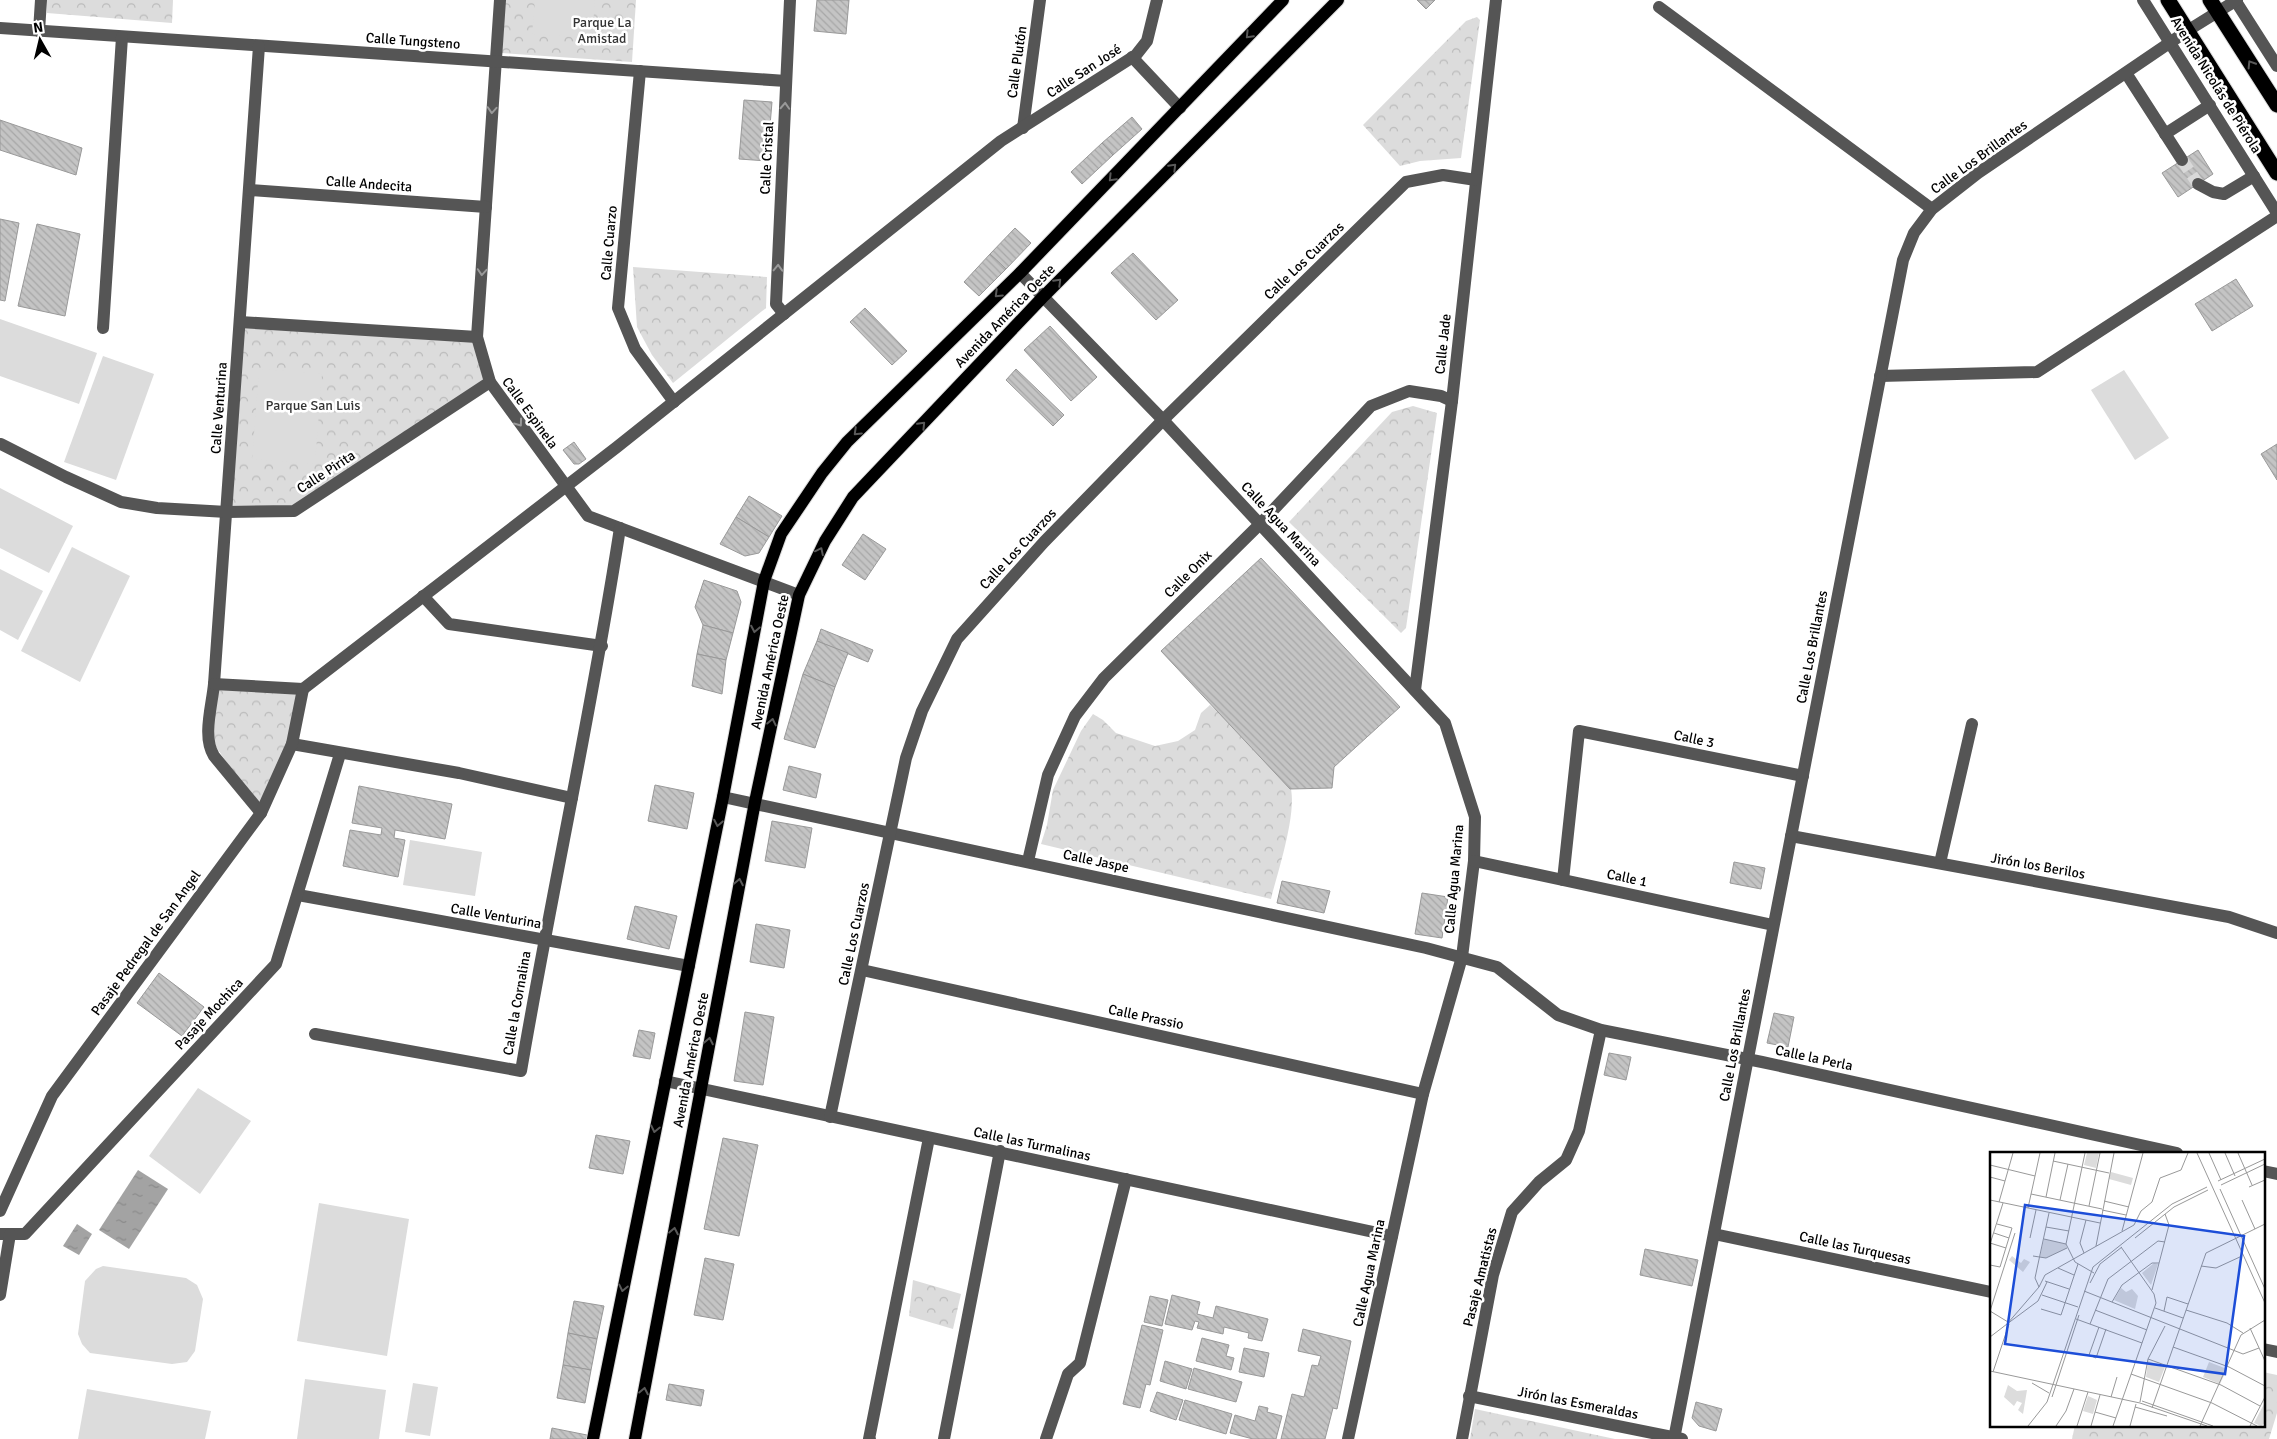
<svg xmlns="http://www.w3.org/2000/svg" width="2277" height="1439" viewBox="0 0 2277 1439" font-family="Signika,sans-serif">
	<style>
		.park { fill: url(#park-crowns) }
		.pitch { fill: #dcdcdc }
		.water { fill: url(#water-ripples) }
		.building { fill: url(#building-back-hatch); stroke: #999 }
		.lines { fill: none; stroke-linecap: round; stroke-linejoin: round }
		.minor-tunnel { stroke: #d9d9d9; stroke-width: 12; stroke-dasharray: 12 6; stroke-linecap: butt }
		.major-casing { stroke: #dbdbdb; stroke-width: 14 }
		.highway-casing { stroke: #dbdbdb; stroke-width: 17 }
		.minor { stroke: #555; stroke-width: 12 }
		.major { stroke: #000; stroke-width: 12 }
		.highway { stroke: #000; stroke-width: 15 }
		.oneway { stroke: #595959 }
		.oneway2 { stroke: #999 }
		.labels { text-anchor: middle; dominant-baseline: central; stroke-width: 5; stroke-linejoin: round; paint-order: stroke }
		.park-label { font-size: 14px; fill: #333; stroke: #fff }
		.street-label { font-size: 14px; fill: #000; stroke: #fff }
		.inset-road { fill: none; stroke: #999; stroke-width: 1 }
		.view { fill: #1d4ed8; fill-opacity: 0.15; stroke: #1d4ed8; stroke-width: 2.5 }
		.inset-edge { fill: none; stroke: #000; stroke-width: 2.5 }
	</style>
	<defs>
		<pattern id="park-crowns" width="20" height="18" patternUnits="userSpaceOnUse" patternTransform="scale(1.25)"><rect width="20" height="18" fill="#dcdcdc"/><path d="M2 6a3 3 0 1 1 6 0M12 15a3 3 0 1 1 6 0" fill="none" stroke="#bbb"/></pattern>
		<pattern id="water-ripples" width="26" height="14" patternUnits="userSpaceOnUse" patternTransform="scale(1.25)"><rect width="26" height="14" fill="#a3a3a3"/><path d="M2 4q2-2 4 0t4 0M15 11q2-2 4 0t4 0" fill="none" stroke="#8b8b8b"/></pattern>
		<pattern id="building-back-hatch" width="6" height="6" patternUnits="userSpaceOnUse" patternTransform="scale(1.25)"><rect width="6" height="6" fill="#c4c4c4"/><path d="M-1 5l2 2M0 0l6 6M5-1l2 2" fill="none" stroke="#a7a7a7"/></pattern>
	</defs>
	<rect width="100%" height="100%" fill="#fff"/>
	<g class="park">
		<polygon points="47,0 173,0 172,23 47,13"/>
		<polygon points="505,0 636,0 632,62 501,53"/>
		<polygon points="1477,17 1480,20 1461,158 1420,161 1400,166 1363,125 1466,21"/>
		<polygon points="633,267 767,277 766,308 673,383 652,355 637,327"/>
		<polygon points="240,322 477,337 490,382 294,511 227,512"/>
		<polygon points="1413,406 1437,413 1406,628 1401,633 1289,522 1392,412"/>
		<polygon points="214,684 299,688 292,744 261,813 208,735"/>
		<path d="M1210 705C1231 724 1276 761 1289 783 1300 806 1277 874 1271 899L1041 844 1047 825 1053 790 1081 731 1093 714 1103 720 1116 733 1155 746 1178 741 1195 730 1201 713Z"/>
		<polygon points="913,1280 961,1294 953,1329 909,1316"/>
		<polygon points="2263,1372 2277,1375 2277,1413 2269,1439 2072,1439 2075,1425 2263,1425"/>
		<polygon points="1475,1409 1615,1439 1470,1439"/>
	</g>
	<g class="pitch">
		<polygon points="535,0 595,0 592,38 532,34"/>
		<polygon points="0,319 97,353 79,404 0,376"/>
		<polygon points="103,356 154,374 116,480 64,462"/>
		<polygon points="259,369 322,374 315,464 252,459"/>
		<polygon points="2124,370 2169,438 2135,460 2091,390"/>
		<polygon points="0,488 73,526 49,573 0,548"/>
		<polygon points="72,547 130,576 80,682 21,651"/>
		<polygon points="0,569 43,591 18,640 0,630"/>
		<polygon points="410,840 482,852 475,896 403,885"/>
		<polygon points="198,1088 251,1121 200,1194 149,1156"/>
		<polygon points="319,1203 409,1219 387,1356 297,1341"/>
		<polygon points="103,1266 186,1278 197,1285 203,1299 195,1351 187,1362 172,1364 90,1353 82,1344 78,1334 85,1281 96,1269"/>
		<polygon points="305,1379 386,1390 379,1439 297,1439"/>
		<polygon points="413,1383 438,1387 430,1436 405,1432"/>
		<polygon points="87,1389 211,1411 205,1439 78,1439"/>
	</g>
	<g class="water">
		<polygon points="138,1170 168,1189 129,1249 99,1230"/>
		<polygon points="77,1224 92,1234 79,1255 63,1246"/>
	</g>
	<g class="building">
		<polygon points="817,0 849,0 846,34 814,31"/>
		<polygon points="1417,0 1435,0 1426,9"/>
		<polygon points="744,100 772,102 767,161 739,159"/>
		<polygon points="1132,117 1142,129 1113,155 1102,143"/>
		<polygon points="0,120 82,148 76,175 0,150"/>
		<polygon points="1102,143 1113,155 1082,184 1071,172"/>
		<polygon points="2198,150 2213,174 2178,197 2162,173"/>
		<polygon points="0,219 19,223 5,301 0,300"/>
		<polygon points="37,224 80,234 65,316 18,306"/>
		<polygon points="1015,228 1031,243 1006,269 990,254"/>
		<polygon points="1133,253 1178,300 1156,320 1111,273"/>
		<polygon points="990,254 1006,269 979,296 964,282"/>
		<polygon points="2236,279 2253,306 2212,331 2195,304"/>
		<polygon points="865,308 907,351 892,365 850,322"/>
		<polygon points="1050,326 1097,377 1071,401 1024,350"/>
		<polygon points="1016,369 1064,415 1053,426 1006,380"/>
		<polygon points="574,442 586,459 579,464 574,464 563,450"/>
		<polygon points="2277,444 2277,480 2261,454"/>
		<polygon points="749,496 782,516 769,537 736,517"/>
		<polygon points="736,517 769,537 759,553 745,556 720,544"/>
		<polygon points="863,534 886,549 865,580 842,565"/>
		<polygon points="1261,558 1400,707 1334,767 1332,788 1290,789 1161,651"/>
		<polygon points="704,580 737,591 741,602 733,633 703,625 695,607"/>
		<polygon points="703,625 733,633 726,660 697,654"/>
		<polygon points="821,629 873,650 868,662 817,641"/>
		<polygon points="817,641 848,653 835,687 803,674"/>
		<polygon points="697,654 726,660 722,694 692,686"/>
		<polygon points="803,674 835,687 815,748 784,739"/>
		<polygon points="789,766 821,774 816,798 783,790"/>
		<polygon points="655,785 694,793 687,829 648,821"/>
		<polygon points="359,786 452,804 445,839 395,830 394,838 405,840 398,877 343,866 350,830 381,835 382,828 352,823"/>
		<polygon points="772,821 812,828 805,868 765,861"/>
		<polygon points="1734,862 1765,868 1761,889 1730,883"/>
		<polygon points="1282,881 1330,891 1324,913 1277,903"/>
		<polygon points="1422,893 1448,897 1442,938 1415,934"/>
		<polygon points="635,906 677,916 669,949 627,939"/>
		<polygon points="756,924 790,930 784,968 750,962"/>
		<polygon points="159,973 204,1007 182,1036 137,1003"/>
		<polygon points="745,1012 774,1017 763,1085 734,1081"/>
		<polygon points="1774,1013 1794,1017 1788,1047 1767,1043"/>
		<polygon points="639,1030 655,1033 650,1059 633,1056"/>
		<polygon points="1609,1053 1631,1057 1626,1080 1604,1075"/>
		<polygon points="596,1135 630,1141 623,1174 589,1168"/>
		<polygon points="723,1138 758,1145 739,1236 704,1229"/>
		<polygon points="1645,1249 1698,1260 1692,1286 1640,1275"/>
		<polygon points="705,1258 734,1264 723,1320 694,1315"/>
		<polygon points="1172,1295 1200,1302 1197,1314 1213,1318 1216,1306 1268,1319 1262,1341 1248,1338 1249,1333 1224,1327 1223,1334 1197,1328 1199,1322 1195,1321 1192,1330 1165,1324"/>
		<polygon points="1150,1296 1168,1300 1162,1326 1144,1322"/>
		<polygon points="574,1301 604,1306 597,1339 568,1333"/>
		<polygon points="1142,1325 1163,1330 1150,1385 1146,1384 1140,1408 1123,1404"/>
		<polygon points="1303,1329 1351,1341 1337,1409 1333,1408 1325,1439 1281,1439 1292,1394 1304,1397 1312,1365 1318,1366 1321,1356 1298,1351"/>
		<polygon points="568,1333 597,1339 591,1370 563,1365"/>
		<polygon points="1202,1338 1229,1345 1226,1356 1234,1358 1231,1370 1196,1361"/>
		<polygon points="1244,1348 1269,1353 1264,1377 1239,1372"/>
		<polygon points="1165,1361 1192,1369 1186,1389 1160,1381"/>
		<polygon points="563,1365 591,1370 585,1403 557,1398"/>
		<polygon points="1194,1368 1242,1382 1236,1402 1188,1389"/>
		<polygon points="669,1384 704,1390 701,1406 666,1400"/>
		<polygon points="1157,1392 1183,1400 1176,1420 1150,1411"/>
		<polygon points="1185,1400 1232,1414 1226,1434 1179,1420"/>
		<polygon points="1696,1402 1722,1409 1716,1431 1699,1426 1692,1418"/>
		<polygon points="1259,1406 1268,1408 1267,1412 1282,1416 1276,1439 1253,1439 1230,1433 1235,1415 1255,1421"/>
		<polygon points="552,1428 587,1435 586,1439 550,1439"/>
	</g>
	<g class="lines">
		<polyline class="minor-tunnel" points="2182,160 2198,184"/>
		<defs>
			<g id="major">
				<polyline points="593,1439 723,797 764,581 781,534 822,473 847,442 1020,273 1283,0"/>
				<polyline points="635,1439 755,802 799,595 825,541 853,497 1042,298 1338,0"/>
			</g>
			<g id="highway">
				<polyline points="2168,0 2277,173"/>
				<polyline points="2210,0 2277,105"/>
			</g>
		</defs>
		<use href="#major" class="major-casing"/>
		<use href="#highway" class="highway-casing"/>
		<g class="minor">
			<polyline points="500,0 477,337 490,382 588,516 799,595"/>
			<polyline points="2143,0 2277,213"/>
			<polyline points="2235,0 2277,66"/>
			<polyline points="1659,7 1932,209"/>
			<polyline points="0,28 786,81"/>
			<polyline points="39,31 41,0"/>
			<path d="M259 46 214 684C212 706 202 737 214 756L261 813"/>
			<polyline points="1132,57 1180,108"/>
			<polyline points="640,71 618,308 635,349 674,402"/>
			<polyline points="2126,73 2182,160"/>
			<polyline points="1023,128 1040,0"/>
			<polyline points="2165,134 2210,105"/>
			<polyline points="2198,184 2213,192 2224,194 2254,176"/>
			<polyline points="249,190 486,207"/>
			<polyline points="1020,273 1163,420 1445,723 1475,817 1474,861 1462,957 1423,1094 1348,1439"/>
			<polyline points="784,314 776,304 790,0"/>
			<polyline points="240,322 477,337"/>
			<polyline points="103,328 122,37"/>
			<polyline points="1880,376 2037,372 2277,216"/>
			<polyline points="1,444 66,477 121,502 157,508 227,512 294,511 490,382"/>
			<polyline points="423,596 449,624 602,646"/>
			<polyline points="214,684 303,689"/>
			<polyline points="303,689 617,447 1001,141 1136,55 1147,41 1157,0"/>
			<polyline points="1415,690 1452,401 1496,0"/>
			<polyline points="292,744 459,773 572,798"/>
			<polyline points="723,797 1426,948 1497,967 1558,1015 1601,1030 1762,1062 2177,1153"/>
			<polyline points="1791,836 2229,917 2277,933"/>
			<polyline points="1028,861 1048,775 1075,716 1104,678 1260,524 1371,406 1409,391 1441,396 1452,401"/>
			<polyline points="1474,861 1773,925"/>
			<polyline points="1940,863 1972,724"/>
			<polyline points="1563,880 1579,731 1803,776"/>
			<polyline points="298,895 689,966"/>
			<polyline points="862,970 1423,1094"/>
			<path d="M315 1034 521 1071C552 890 592 710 620 528"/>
			<polyline points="665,1081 1392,1236"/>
			<polyline points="830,1117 906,758 922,711 957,639 1044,542 1163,420 1406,182 1443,175 1476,180"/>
			<polyline points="2263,1171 2277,1174"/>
			<polyline points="0,1211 52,1096 261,813 292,744 303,689"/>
			<polyline points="0,1234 25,1234 276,964 340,754"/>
			<polyline points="1714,1234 1991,1292"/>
			<polyline points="0,1295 10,1234"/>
			<polyline points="2263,1349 2277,1352"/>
			<polyline points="1469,1396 1682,1439"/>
			<polyline points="870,1439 869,1439 929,1138"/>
			<polyline points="944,1439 1000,1151"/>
			<polyline points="1046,1439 1068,1374 1080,1363 1126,1179"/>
			<polyline points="1462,1439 1493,1275 1512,1212 1539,1182 1566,1160 1579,1131 1601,1030"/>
			<polyline points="1674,1439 1903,260 1914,233 1932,209 1978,173 2187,31 2237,0"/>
		</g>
		<use href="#major" class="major"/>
		<use href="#highway" class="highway"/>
	</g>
	<defs><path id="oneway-chevron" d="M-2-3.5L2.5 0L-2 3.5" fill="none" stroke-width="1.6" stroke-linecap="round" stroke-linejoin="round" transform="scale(1.25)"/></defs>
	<g class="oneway">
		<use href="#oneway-chevron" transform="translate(1249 35) rotate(134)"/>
		<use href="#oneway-chevron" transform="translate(2251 64) rotate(-122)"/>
		<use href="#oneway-chevron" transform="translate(1173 167) rotate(-45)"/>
		<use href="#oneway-chevron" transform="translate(1112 178) rotate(134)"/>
		<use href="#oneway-chevron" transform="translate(1058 282) rotate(-45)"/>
		<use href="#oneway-chevron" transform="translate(998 294) rotate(136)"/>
		<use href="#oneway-chevron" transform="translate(922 425) rotate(-46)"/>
		<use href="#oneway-chevron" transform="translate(857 432) rotate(136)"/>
		<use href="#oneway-chevron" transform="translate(820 551) rotate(-64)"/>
		<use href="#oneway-chevron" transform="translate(755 629) rotate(101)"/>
		<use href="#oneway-chevron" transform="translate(772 722) rotate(-78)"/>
		<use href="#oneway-chevron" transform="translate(718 823) rotate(101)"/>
		<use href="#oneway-chevron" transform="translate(739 882) rotate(-79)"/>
		<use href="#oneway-chevron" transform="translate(709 1041) rotate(-79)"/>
		<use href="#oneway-chevron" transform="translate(655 1129) rotate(102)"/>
		<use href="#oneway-chevron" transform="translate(674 1231) rotate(-79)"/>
		<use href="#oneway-chevron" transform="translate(623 1288) rotate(102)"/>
		<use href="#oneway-chevron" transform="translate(644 1391) rotate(-79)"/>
	</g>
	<g class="oneway2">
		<use href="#oneway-chevron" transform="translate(785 106) rotate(-87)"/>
		<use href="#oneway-chevron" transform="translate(492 110) rotate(94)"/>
		<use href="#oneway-chevron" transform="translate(778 268) rotate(-88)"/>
		<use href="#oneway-chevron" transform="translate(482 272) rotate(94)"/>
		<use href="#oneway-chevron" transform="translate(519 423) rotate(54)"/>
	</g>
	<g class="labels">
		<g class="park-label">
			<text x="602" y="22">Parque La<tspan x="602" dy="16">Amistad</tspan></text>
			<text x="313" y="405">Parque San Luis</text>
		</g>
		<g class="street-label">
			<text transform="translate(413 41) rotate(4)">Calle Tungsteno</text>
			<text transform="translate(1017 62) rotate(-82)">Calle Plutón</text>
			<text transform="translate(1084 71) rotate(-33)">Calle San José</text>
			<text transform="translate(2216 85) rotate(58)">Avenida Nicolás de Piérola</text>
			<text transform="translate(1979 157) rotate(-36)">Calle Los Brillantes</text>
			<text transform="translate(767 158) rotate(-87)">Calle Cristal</text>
			<text transform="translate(369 184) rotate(4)">Calle Andecita</text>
			<text transform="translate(609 243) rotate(-85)">Calle Cuarzo</text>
			<text transform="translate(1304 261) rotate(-44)">Calle Los Cuarzos</text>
			<text transform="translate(1005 316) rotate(-46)">Avenida América Oeste</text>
			<text transform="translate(1443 344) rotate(-84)">Calle Jade</text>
			<text transform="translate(219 408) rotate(-86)">Calle Venturina</text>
			<text transform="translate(530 413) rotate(54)">Calle Espinela</text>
			<text transform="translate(326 472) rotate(-33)">Calle Pirita</text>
			<text transform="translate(1281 524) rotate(47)">Calle Agua Marina</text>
			<text transform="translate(1018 549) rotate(-47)">Calle Los Cuarzos</text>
			<text transform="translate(1188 574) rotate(-45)">Calle Onix</text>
			<text transform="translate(1812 647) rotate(-79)">Calle Los Brillantes</text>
			<text transform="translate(770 662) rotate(-78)">Avenida América Oeste</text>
			<text transform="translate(1694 739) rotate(12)">Calle 3</text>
			<text transform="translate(1096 861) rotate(12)">Calle Jaspe</text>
			<text transform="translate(2038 866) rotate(10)">Jirón los Berilos</text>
			<text transform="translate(1627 878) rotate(12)">Calle 1</text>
			<text transform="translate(1454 879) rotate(-85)">Calle Agua Marina</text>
			<text transform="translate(496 916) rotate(10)">Calle Venturina</text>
			<text transform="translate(854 934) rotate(-78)">Calle Los Cuarzos</text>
			<text transform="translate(146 943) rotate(-54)">Pasaje Pedregal de San Angel</text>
			<text transform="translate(517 1003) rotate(-80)">Calle la Cornalina</text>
			<text transform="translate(209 1014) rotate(-47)">Pasaje Mochica</text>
			<text transform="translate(1146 1017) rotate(12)">Calle Prassio</text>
			<text transform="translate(1735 1045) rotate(-79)">Calle Los Brillantes</text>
			<text transform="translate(1814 1058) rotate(12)">Calle la Perla</text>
			<text transform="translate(691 1060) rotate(-79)">Avenida América Oeste</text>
			<text transform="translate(1032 1144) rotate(12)">Calle las Turmalinas</text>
			<text transform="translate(1855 1248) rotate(12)">Calle las Turquesas</text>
			<text transform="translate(1369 1273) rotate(-78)">Calle Agua Marina</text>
			<text transform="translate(1480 1277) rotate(-76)">Pasaje Amatistas</text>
			<text transform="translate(1578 1403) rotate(11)">Jirón las Esmeraldas</text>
		</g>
	</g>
	<g transform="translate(1990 1152)">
		<rect width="275" height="275" fill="#fff"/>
		<path d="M18 233 27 239 37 238 33 262 28 258 32 251 27 249 24 254 14 245Z" fill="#dcdcdc"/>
		<path d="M97 1H109L106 16 94 13ZM54 87 76 92 77 96 56 106 50 105ZM164 111 168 112 161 133 152 121ZM131 136 136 140 142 137 148 144 145 157 124 148ZM158 209 175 215 169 230 156 225ZM219 210 237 217 230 232 213 225ZM98 244 107 248 103 262 93 259ZM274 252 275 271 271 274 264 271Z" fill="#dcdcdc"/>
		<path d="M121 20 143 26 141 33 119 27ZM22 104 31 111 34 107 40 110 33 120 19 108Z" fill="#dcdcdc"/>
		<path class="inset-road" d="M95 1 76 92 85 110 104 121M207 1 275 151M219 1 231 28M235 1 245 24M248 1 262 33M63 9 119 21M0 13 45 24M0 25 15 29M228 29 275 7M231 33 275 12M259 35 275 28M230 37 275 137M41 42 112 57M56 45 65 1M0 48 110 71M70 48 78 12M252 48 265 77M114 49 139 55M9 50 23 1M99 54 110 1M38 56 50 1M112 58 136 63M56 75 79 79M132 79 153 1M4 81 19 86M40 86 46 58M145 86 184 55 218 38M54 87 76 92M0 91 16 96M0 92 13 51M106 94 124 1M94 101 90 91 96 68M43 104 56 106 77 96M0 113 10 115 22 76 7 72M211 114 226 116 252 104M68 116 84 123M55 123 144 73 151 59 162 50 170 26 191 18 198 1M55 129 79 137M100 131 110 112 132 95M49 135 45 126 59 61M162 138 179 73 175 62M94 139 253 202 269 196M52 143 88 155M122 150 132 133 162 111H169M165 156 193 166M51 157 71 163 88 112M105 158 157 178M196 158 237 171 253 181M0 159 25 81M0 159 18 170M174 159 177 145 198 152M86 167 152 191M17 172 48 149 57 130M100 172 118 127 168 89 175 90M109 175 99 203 106 206 116 177M260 176 275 209M0 185 17 172 49 135 55 123M183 195 239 215 275 234M158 207 231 233 270 254M0 219 150 251 217 274M3 220 19 172M141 222 222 251 267 274M42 231 59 241M62 245 89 163M121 245 127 225M152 249 223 274M150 250 158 207 175 174M145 255 177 264M162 256 216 101 275 72M105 260 126 266M38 274 57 250 103 115 182 52 217 35M66 274 76 259 84 237M87 274 98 240M101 274 110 243M123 274 166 151 164 142 131 95M140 274 146 252M210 274 251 183 275 168M260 274 275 245"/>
		<path class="view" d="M35 53 254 84 235 222 15 192Z"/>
		<rect width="275" height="275" class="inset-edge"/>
	</g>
	<g transform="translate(40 40) rotate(352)" stroke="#ffffff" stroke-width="4" paint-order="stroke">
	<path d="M0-4L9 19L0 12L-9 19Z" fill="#000000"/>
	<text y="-8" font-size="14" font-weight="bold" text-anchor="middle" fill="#000000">N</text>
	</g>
</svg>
